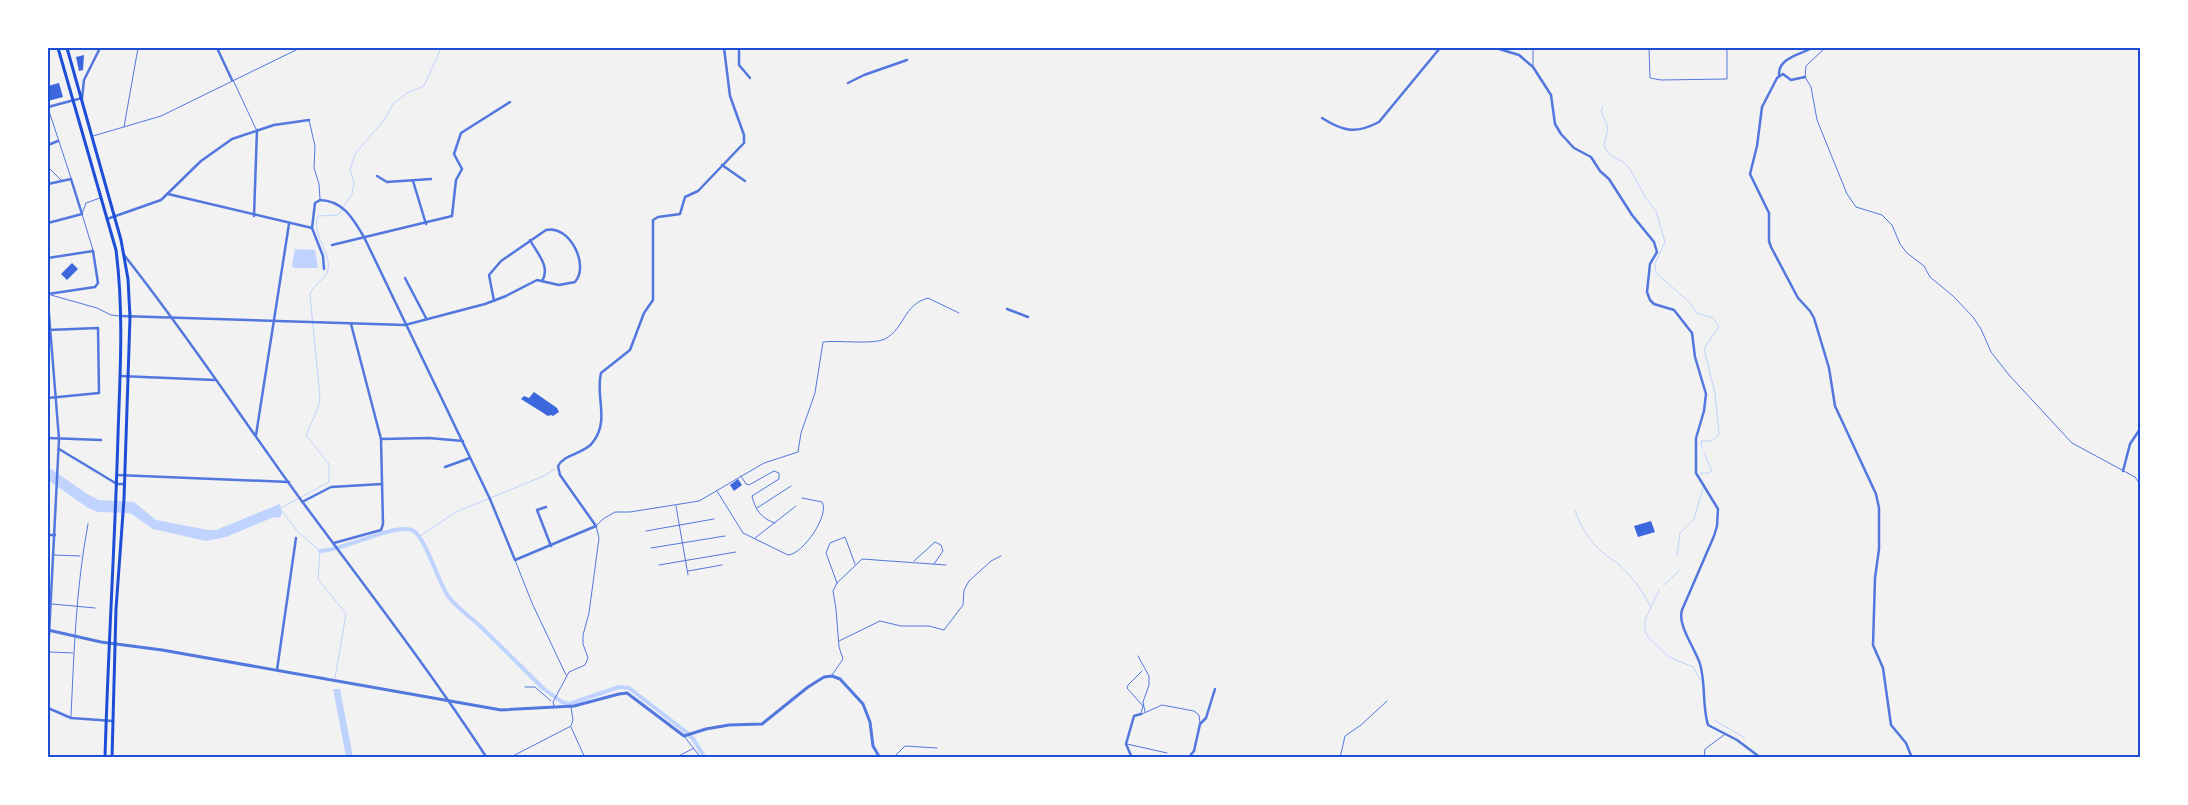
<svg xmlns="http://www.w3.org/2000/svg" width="2188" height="805" viewBox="0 0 2188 805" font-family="'Open Sans',sans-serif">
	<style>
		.water { fill: #bfd3fe }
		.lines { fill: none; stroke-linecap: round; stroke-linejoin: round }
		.stream { stroke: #bfd3fe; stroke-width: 1 }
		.canal { stroke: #bfd3fe; stroke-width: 4 }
		.building { fill: #3d67dc }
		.service { stroke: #5277de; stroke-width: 1 }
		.minor { stroke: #5277de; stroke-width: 2.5 }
		.tertiary { stroke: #5277de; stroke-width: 3 }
		.secondary { stroke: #1d4ed8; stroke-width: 3 }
		.neatline { fill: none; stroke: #1d4ed8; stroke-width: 2 }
	</style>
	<rect width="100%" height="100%" fill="#f2f2f2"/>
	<g class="water">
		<polygon points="295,249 315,250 318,268 295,268 292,266"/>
		<polygon points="48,467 89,495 99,500 134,502 156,520 208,530 216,530 280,504 282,513 280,518 274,517 226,537 206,541 153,529 130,513 98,512 88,508 48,480"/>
		<polygon points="333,689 340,689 353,757 346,757"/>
	</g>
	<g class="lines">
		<g class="stream">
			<path d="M1603 106 1601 111 1608 128 1604 145 1605 148 1610 155 1625 163 1630 169 1645 197 1656 211 1665 242 1655 264 1656 273 1689 302 1697 313 1713 318 1719 326 1704 349 1715 393 1719 433C1715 442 1710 441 1701 441L1702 449"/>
			<polyline points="1701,475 1701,473 1708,473 1712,471 1704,453"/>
			<path d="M281 508 329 482V464L306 435 318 408 320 398 310 295C312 284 326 280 328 270 331 251 311 234 318 216L338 215 352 194 354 183 350 170 355 154 385 119 393 104 407 93 424 86 441 48"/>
			<path d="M1575 510C1579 525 1590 541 1602 552 1607 557 1613 559 1618 564 1632 576 1643 591 1651 608"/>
			<polyline points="282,511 297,531 320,551 318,579 346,614 335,678"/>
			<polyline points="420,536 456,512 544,476 555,469"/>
			<polyline points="1677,556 1680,533 1694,519 1703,488"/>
			<polyline points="1664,585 1680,570"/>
			<polyline points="1659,590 1645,620 1645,632 1649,638 1669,657 1693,667 1700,679"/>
			<polyline points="1714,720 1745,738"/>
		</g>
		<path class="canal" d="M320 551C343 551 394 523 412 530 425 535 438 582 448 596 456 607 469 616 479 625 501 646 522 668 544 689L562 702 569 704 619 687 629 688 685 731 694 740 705 758"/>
	</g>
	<g class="building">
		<polygon points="84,55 83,70 79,71 76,57"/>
		<polygon points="59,83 63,97 48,101 48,86"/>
		<polygon points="72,263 78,269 67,280 61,274"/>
		<polygon points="534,392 557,408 559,412 553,416 551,415 548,416 521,399 524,396 529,398"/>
		<polygon points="738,479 742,485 734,491 730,485"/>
		<polygon points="1651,521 1655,532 1638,537 1634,526"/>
	</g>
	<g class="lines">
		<g class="service">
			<polyline points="1533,48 1533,66"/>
			<polyline points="1649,48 1650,78 1661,80 1727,79 1727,48"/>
			<polyline points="1825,48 1806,66 1805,77 1811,87 1817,120 1847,194 1856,207 1882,215 1892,225 1900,244 1907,253 1924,266 1930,277 1953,296 1973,317 1981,329 1991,352 2009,375 2072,443 2135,477 2140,484"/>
			<polyline points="233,80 256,129"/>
			<polyline points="48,108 71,178"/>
			<polyline points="309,120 315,146 314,168 319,184 320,199"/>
			<polyline points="124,127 138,48"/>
			<polyline points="93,136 161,116 300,48"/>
			<polyline points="48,167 61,180"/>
			<polyline points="93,250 82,214 86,203 100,198"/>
			<polyline points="51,295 97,308 111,315 120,316"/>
			<path d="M741 476 746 484 749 485 774 471 779 473V479L752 496C755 510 762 519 775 523"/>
			<path d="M717 491 743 533 788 555C803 554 830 515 822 502L802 498"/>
			<polyline points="676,506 688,575"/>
			<polyline points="757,508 791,486"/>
			<polyline points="646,531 714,519"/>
			<polyline points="755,538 796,506"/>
			<polyline points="651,548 725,536"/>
			<polyline points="54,555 80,556"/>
			<polyline points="515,560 532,603 566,675"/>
			<polyline points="914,561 935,542 941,545 943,551 934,564"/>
			<polyline points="659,565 736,552"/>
			<polyline points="688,571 722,565"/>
			<polyline points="837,583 826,553 830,543 845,537 855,564"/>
			<polyline points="52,604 95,608"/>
			<polyline points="839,641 880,621 901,626 929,626 944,630 963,605 964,590 969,581 991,561 1001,556"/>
			<polyline points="50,652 73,653"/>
			<polyline points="1138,656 1149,676 1149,685 1143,702 1145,712"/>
			<polyline points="832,675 843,659 839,647 836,609 833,591 837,583 862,559 946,565"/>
			<polyline points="525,687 535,687 551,701"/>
			<path d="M554 706 553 702 569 672 585 665 588 658 583 644V635L589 613 599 538 596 526 603 519 615 512H630L699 501 764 463 798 452 801 433 815 393 823 342C840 340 872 345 885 339 905 328 903 305 928 298L959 313"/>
			<polyline points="1141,713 1143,706 1127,688 1128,685 1142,671"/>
			<polyline points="1142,714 1162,705 1194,711 1199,715 1200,723"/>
			<path d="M71 717C74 652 76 587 88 524"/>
			<polyline points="571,727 585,758"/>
			<polyline points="684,736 701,758"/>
			<polyline points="1127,744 1167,753"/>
			<polyline points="1657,757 1657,758"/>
			<polyline points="509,758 571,726 573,720 571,707"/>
			<polyline points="675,758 694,748"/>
			<polyline points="893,758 905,746 937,748"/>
			<polyline points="1340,758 1345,736 1361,725 1387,701"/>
			<polyline points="1704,758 1705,749 1724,735"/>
		</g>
		<g class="minor">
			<polyline points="217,48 232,80"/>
			<polyline points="739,48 739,65 750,78"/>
			<path d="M1496 48 1519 55 1533 67 1551 95 1555 124 1561 134 1574 148 1591 157 1600 171 1609 179 1632 215 1654 242 1657 252 1650 264 1647 292 1650 300 1654 304 1674 310 1692 333 1695 357 1706 394 1704 411 1696 438V473L1718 509 1717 526 1714 536 1682 610C1677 625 1695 648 1700 664 1706 684 1702 706 1708 725L1737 740 1761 758"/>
			<path d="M1779 75C1778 58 1799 55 1812 48"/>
			<polyline points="1805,77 1791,80 1783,74 1777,78 1762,107 1757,146 1750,174 1769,213 1769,241 1771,247 1798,298 1810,311 1814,318 1829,368 1835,406 1876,494 1879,508 1879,549 1875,578 1873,645 1883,668 1891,725 1906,743 1912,758"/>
			<polyline points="848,83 864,75 907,60"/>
			<polyline points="48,107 82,98 84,80 100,48"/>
			<path d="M1322 118C1344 132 1356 134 1379 122L1440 48"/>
			<polyline points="48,145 58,141"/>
			<polyline points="722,165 745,181"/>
			<polyline points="377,176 387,182 431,179"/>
			<polyline points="413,181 426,224"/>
			<polyline points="48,184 71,179 82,214 48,223"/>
			<polyline points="168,194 312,228"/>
			<polyline points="254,216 257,130"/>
			<polyline points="107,219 161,200 201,161 232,139 274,125 309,120"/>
			<path d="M530 240C537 253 551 267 542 281"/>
			<polyline points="332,245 452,216 456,180 462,169 454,154 461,133 510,102"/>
			<path d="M124 255C187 334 242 419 301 500 364 585 429 669 487 758"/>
			<polyline points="48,258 93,251 98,283 95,287 48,294"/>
			<path d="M324 269 323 256 312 228 315 203 320 200C344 201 353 219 364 237L490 499 515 560 596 526 560 475 558 466C565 453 585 454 593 442 610 420 595 396 601 373L630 350 644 313 653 300V220L658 217 680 214 685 197 698 191 744 143V135L730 96 724 48"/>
			<polyline points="405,278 426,318"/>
			<polyline points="48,302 59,439 48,655"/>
			<polyline points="1007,309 1028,317"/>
			<path d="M121 316 405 325 485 304 506 296 537 280 559 285 575 282C590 265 569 224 546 230L501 261 489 275 494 301"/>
			<polyline points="48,330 98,328 99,393 48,398"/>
			<polyline points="120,376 215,380"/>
			<polyline points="256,435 289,224"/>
			<polyline points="48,438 101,440"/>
			<polyline points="381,439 429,438 463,441"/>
			<polyline points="59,449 117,484 124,484"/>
			<polyline points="445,467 470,458"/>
			<polyline points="2123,471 2130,444 2140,429"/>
			<polyline points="117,475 289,482"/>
			<polyline points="302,502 331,487 382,484"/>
			<polyline points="546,507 537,510 551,546"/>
			<polyline points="48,535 55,535"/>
			<polyline points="334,543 381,530 383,524 381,439 351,324"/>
			<polyline points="277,670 296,538"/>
			<polyline points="48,708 71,718 113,721"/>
			<polyline points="1132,758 1126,744 1134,716 1141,714"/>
			<polyline points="1188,758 1194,751 1200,724 1206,718 1215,689"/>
		</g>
		<polyline class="tertiary" points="48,630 101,642 162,650 501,710 574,706 619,694 627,693 684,736 706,729 729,725 762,724 808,687 824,677 832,676 840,679 863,704 870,722 873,746 880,758"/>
		<g class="secondary">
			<path d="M58 48 116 250C124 312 120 374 118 435 115 543 108 650 105 758"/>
			<polyline points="67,48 121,240 128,279 130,317 124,499 116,609 112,758"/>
		</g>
	</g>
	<rect width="2188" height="805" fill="none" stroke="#ffffff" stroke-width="98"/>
	<rect x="49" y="49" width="2090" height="707" class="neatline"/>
</svg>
